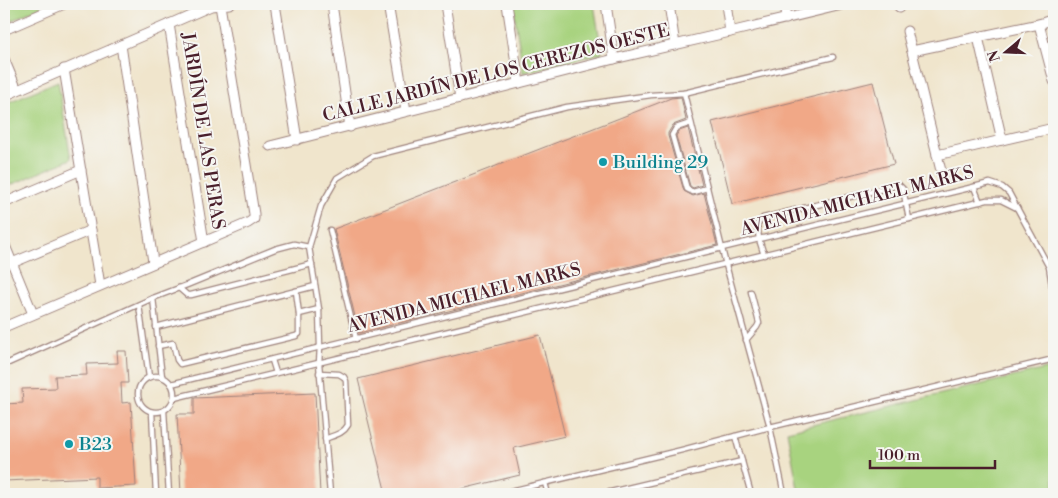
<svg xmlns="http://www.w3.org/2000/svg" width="1058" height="498" viewBox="0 0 1058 498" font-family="'Libre Bodoni',serif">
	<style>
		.green { fill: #a8d37f; stroke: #797955 }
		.building { fill: #f1a887 }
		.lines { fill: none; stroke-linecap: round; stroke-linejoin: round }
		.lane-casing { stroke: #9d827c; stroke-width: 7 }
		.street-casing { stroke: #9d827c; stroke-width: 11 }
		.lane { stroke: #fff; stroke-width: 4.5 }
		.street { stroke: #fff; stroke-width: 9 }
		.culture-dot { fill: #0f9aa8; stroke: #f6f6f2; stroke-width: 2 }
		.labels { text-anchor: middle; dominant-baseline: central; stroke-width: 4; stroke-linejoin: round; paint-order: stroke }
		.street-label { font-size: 18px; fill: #4a1f2b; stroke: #f6f6f2 }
		.culture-label { font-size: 18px; fill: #0d838f; stroke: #f6f6f2; text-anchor: start }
	</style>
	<rect width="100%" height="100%" fill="#f6f6f2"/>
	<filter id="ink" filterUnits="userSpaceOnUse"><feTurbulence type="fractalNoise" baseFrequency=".02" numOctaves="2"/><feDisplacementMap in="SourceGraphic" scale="10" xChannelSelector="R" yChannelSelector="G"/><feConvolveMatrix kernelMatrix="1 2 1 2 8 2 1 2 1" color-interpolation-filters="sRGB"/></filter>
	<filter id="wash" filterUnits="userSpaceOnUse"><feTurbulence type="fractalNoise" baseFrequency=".0096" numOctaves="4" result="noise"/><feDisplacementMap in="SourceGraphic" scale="20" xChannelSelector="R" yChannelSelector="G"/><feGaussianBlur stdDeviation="1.12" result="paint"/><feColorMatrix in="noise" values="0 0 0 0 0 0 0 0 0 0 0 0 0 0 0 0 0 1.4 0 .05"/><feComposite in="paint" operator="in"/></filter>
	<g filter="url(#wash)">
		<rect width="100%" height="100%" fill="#f0e5cc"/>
		<g class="green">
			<polygon points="4,4 47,4 4,24"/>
			<polygon points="513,4 594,4 602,53 523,73"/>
			<polygon points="58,81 71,159 4,188 4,104"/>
			<polygon points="1054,367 1054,494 799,494 787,431"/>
		</g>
		<g id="blocks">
			<g class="building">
				<polygon points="873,82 894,164 732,204 712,122"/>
				<polygon points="681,97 686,120 673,125 668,133 668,136 684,191 693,196 704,193 717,245 359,333 334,229 671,98"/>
				<polygon points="688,128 702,185 693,188 690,186 676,136 679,131"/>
				<polygon points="540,335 565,436 514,448 520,475 441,494 386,494 358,379"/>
				<polygon points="117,351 126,351 128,383 121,383 122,403 131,402 136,486 97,488 97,477 4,481 4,404 23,403 22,389 56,388 55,376 87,375 86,364 118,363"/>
				<polygon points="315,393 320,494 181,494 177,414 194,414 194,398"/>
			</g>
		</g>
	</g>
	<g filter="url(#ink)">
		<use href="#blocks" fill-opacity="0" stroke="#9d827c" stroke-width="1"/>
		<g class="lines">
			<defs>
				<g id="lane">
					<polyline points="684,93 833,57"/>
					<polyline points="691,123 676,128 672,135 687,189 693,192 707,188"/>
					<polyline points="974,187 980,202"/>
					<polyline points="330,230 356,339"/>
					<polyline points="764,255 759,239 757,224 763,218 899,185 903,189 909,219"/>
					<polyline points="179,288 187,295 191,295 312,264"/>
					<polyline points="153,298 162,377"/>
					<polyline points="139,305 149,377"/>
					<polyline points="299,314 319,309"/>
					<polyline points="156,327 315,286"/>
					<polyline points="746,340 757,327 759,323 751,292"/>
					<polyline points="158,346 173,343 177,360 180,364 296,336 299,334 299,314 296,291"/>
					<polyline points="272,360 276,373"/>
					<polyline points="4,365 153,298 187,285 275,249 294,244 309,247"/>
					<path d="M319 373 339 374 344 377 346 381 348 425C343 434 334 435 325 439"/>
					<circle cx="156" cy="394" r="18"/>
					<polyline points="171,384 722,248 990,183 1002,187 1009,193 1017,208 1049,267 1054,298"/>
					<polyline points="174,398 987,200 1001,200 1017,208"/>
					<polyline points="164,411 169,494"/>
					<polyline points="152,412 156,494"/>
					<polyline points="735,436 751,494"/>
					<polyline points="545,483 548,494"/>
					<polyline points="330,494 319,363 320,347 319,309 309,247 321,206 337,178 373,156 567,107 651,95 684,93 726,265 770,427 784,494"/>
					<polyline points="498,494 682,450 770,427 1054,359"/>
					<polyline points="602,494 742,461"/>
				</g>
				<g id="street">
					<polyline points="275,4 297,140"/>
					<polyline points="332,4 350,127"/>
					<polyline points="388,4 406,111"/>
					<polyline points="445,4 460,98"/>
					<polyline points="507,4 519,83"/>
					<polyline points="606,4 614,59"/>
					<polyline points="669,4 675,45"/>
					<polyline points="726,4 730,32"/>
					<polyline points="784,4 786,19"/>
					<polyline points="898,4 899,8"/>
					<polyline points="169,24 204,242"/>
					<polyline points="1039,24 1054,81"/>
					<polyline points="4,30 64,4"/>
					<polyline points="907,31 942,175"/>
					<polyline points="978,37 1002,140"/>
					<polyline points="121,45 153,262"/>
					<polyline points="912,51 1039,24 1054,19"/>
					<polyline points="4,59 17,90"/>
					<polyline points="64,69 100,285"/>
					<polyline points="4,96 211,6 229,4"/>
					<polyline points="270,146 614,59 730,32 846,4"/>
					<polyline points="937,155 1054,128"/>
					<polyline points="4,203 81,170"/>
					<polyline points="4,243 33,314"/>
					<polyline points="12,263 91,230"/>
					<polyline points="4,327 248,223 254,219 254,214 220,5"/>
				</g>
			</defs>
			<use href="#lane" class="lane-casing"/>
			<use href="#street" class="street-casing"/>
			<use href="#lane" class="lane"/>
			<use href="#street" class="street"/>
		</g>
	</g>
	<g class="culture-dot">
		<circle cx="603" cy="162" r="5"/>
		<circle cx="69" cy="444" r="5"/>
	</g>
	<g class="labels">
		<g class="street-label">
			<text transform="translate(496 73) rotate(-14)">CALLE JARDÍN DE LOS CEREZOS OESTE</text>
			<text transform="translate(203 131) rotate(81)">JARDÍN DE LAS PERAS</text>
			<text transform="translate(857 201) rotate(-14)">AVENIDA MICHAEL MARKS</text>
			<text transform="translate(464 298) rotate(-14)">AVENIDA MICHAEL MARKS</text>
		</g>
		<g class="culture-label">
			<text x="613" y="162">Building 29</text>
			<text x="79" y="444">B23</text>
		</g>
	</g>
	<rect width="1058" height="498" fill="none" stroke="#f6f6f2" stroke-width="20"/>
	<g transform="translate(1006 52) rotate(251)" stroke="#f6f6f2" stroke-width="4" paint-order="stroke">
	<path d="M0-4L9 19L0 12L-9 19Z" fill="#4a1f2b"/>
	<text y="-8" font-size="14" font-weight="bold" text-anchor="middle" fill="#4a1f2b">N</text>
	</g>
	<path d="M870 460v8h125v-8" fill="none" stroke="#4a1f2b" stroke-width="2.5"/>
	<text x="878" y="460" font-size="15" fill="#4a1f2b" stroke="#f6f6f2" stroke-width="4" paint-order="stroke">100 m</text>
</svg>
